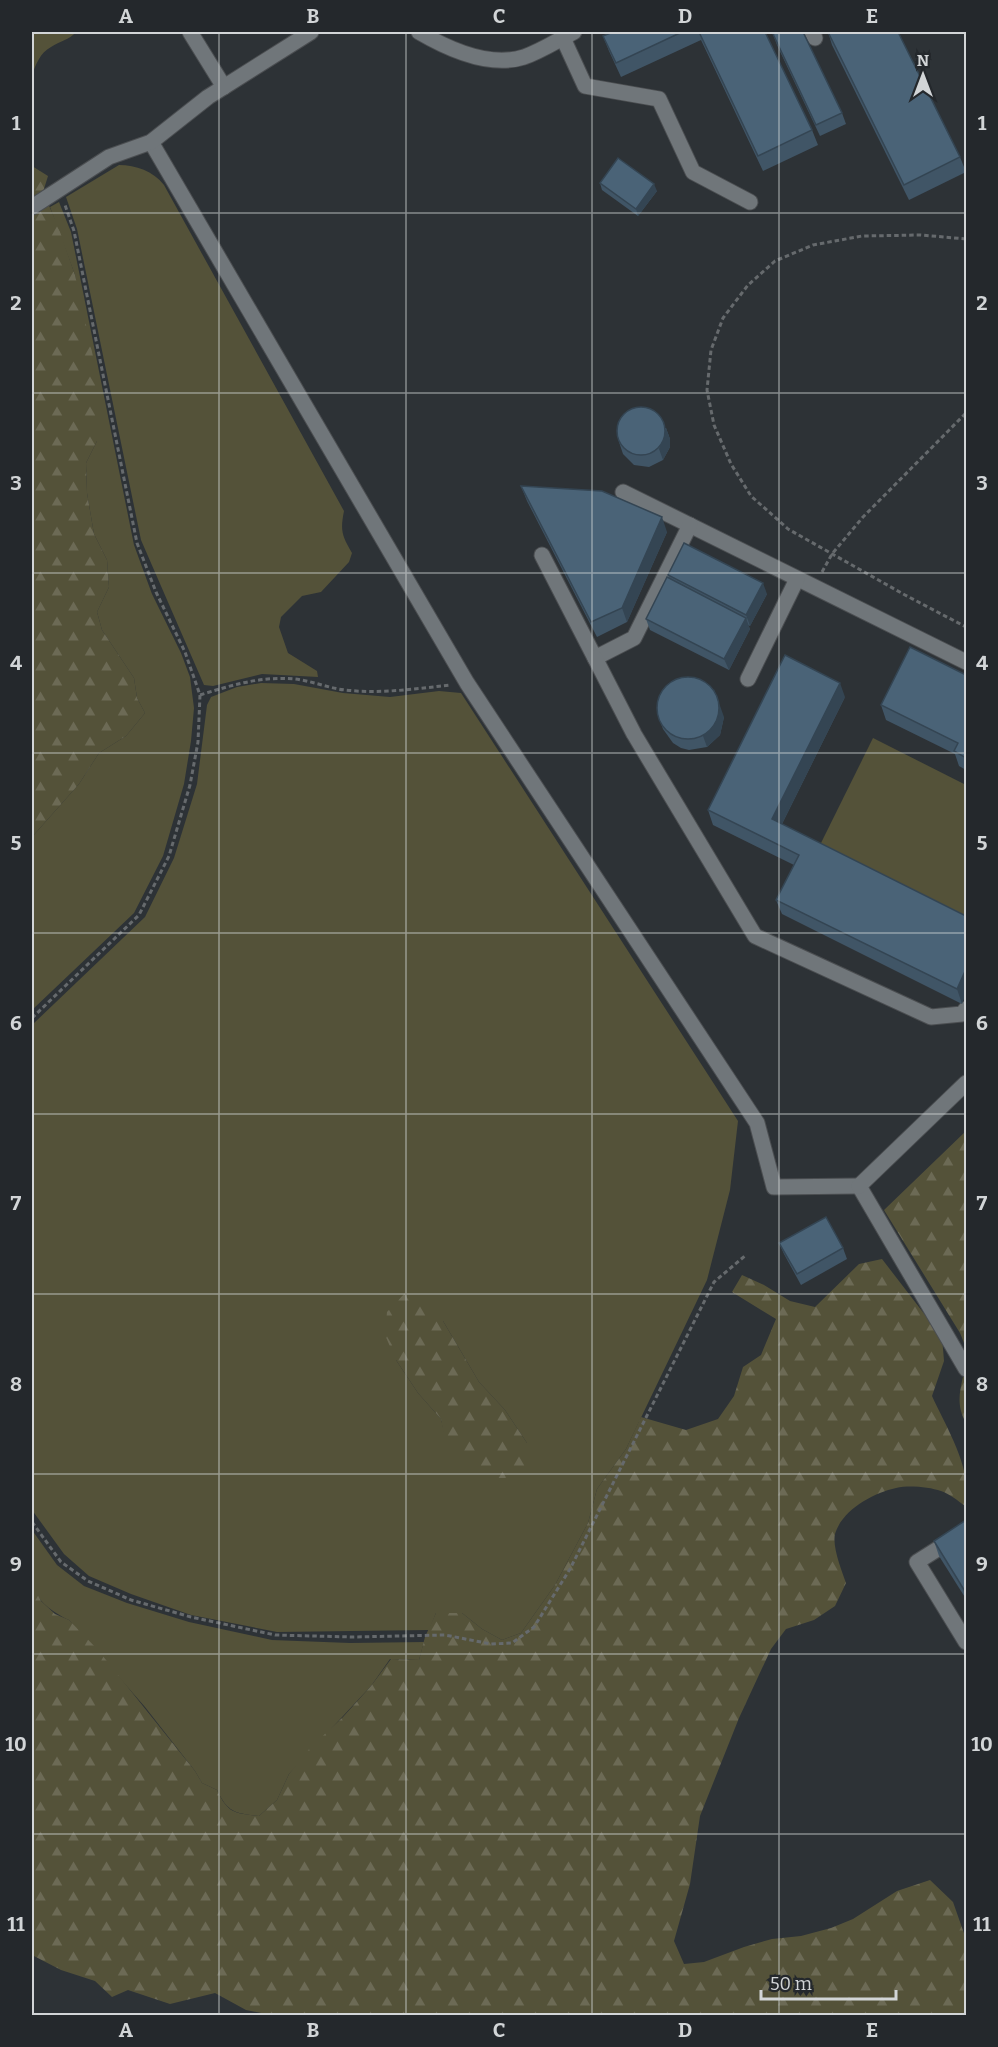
<svg xmlns="http://www.w3.org/2000/svg" width="998" height="2047" viewBox="0 0 998 2047" font-family="Bitter,serif">
	<style>
		.grass { fill: #545239; fill-rule: evenodd }
		.forest { fill: url(#forest-firs) }
		.lines { fill: none; stroke-linecap: round; stroke-linejoin: round }
		.minor-casing { stroke: #4b4e51; stroke-width: 17 }
		.path { stroke: #666a6d; stroke-width: 3; stroke-dasharray: 4.5 3; stroke-linecap: butt }
		.minor { stroke: #70767a; stroke-width: 15 }
		.wall { fill: #405566 }
		.shaded-wall { fill: #344553 }
		.building { fill: #4a6377; stroke: #344553; stroke-width: 1.5 }
		.grid { fill: none; stroke: #d2d5d7; stroke-width: 1.5; stroke-opacity: 0.55 }
		.neatline { fill: none; stroke: #d2d5d7; stroke-width: 2 }
		.grid-label { font-size: 20px; text-anchor: middle; font-weight: bold; fill: #d2d5d7 }
	</style>
	<defs>
		<pattern id="forest-firs" width="22" height="20" patternUnits="userSpaceOnUse" patternTransform="scale(1.5)"><rect width="22" height="20" fill="#545239"/><path d="M5 1l3.5 6h-7zM16 11l3.5 6h-7z" fill="#6c6a55"/></pattern>
	</defs>
	<rect width="100%" height="100%" fill="#2d3236"/>
	<g class="grass">
		<path d="M32 32H76C69 40 60 41 51 47 40 53 36 64 32 75Z"/>
		<path d="M119 165C136 165 153 171 164 185L344 511C340 531 342 536 352 553L349 562 321 592 302 596 281 617 279 627 288 653 317 671 318 677 262 674 213 686 204 685 141 540 77 229 66 197Z"/>
		<polygon points="59,202 71,232 134,545 152,594 181,653 190,677 194,708 191,741 184,784 163,856 134,913 32,1010 32,837 79,784 99,753 126,736 145,713 137,698 134,678 102,630 97,612 109,587 107,560 94,534 87,493 86,463 97,441 75,275 50,207"/>
		<path d="M261 683 294 684 343 693 390 697 439 691 461 693 738 1121 730 1190 707 1280 626 1449 597 1489 588 1523 555 1585 521 1633 502 1640 482 1629 462 1613H436L429 1630 277 1632 191 1615 131 1594 89 1576 64 1554 32 1510V1025L145 917 174 858 197 784 207 705 211 697 237 687ZM443 1321 479 1382 505 1410 527 1443 445 1436 441 1419 418 1393 396 1360Z"/>
		<polygon points="873,738 966,785 966,917 820,845"/>
		<path d="M32 1530 57 1565 84 1586 127 1603 189 1622 272 1640 350 1643 424 1642 419 1660 390 1659 371 1686 289 1774 277 1800 259 1816C235 1813 228 1813 217 1790L202 1783 195 1771 145 1707 69 1620C54 1613 36 1601 32 1584 29 1571 32 1544 32 1530Z"/>
	</g>
	<g class="forest">
		<polygon points="32,166 48,176 43,192 58,226 75,275 100,388 97,441 86,463 87,493 94,534 107,560 109,587 97,612 102,630 134,678 137,698 145,713 126,736 99,753 79,784 32,837"/>
		<path d="M966 1131V1423C951 1397 967 1378 966 1352 966 1346 962 1338 960 1333L884 1210Z"/>
		<path d="M882 1259 942 1337 944 1361 932 1396C946 1427 974 1471 965 1506 958 1501 950 1494 941 1491 929 1487 909 1485 896 1488 873 1493 842 1510 835 1534 832 1547 842 1571 846 1583L835 1606 814 1620 786 1629 771 1649 739 1718 700 1816 690 1884 674 1941 684 1964 704 1962 744 1947 772 1939 801 1936 831 1928 853 1919 897 1891 930 1880 953 1902 966 1939V2015L276 2016 246 2010 215 1993 170 2004 128 1990 112 1997 95 1981 61 1970 32 1955V1585L41 1601 55 1614 69 1620 98 1650 195 1771 202 1783 217 1790C228 1814 235 1813 259 1816L277 1800 289 1774 310 1748 343 1717 371 1686 391 1659 419 1660 425 1637 436 1613H462L482 1629 502 1640 521 1633 555 1585 588 1523 597 1489 626 1449 641 1417 686 1430 718 1419 734 1396 743 1367 761 1355 776 1319 732 1292 742 1275 764 1285 790 1301 815 1307 859 1264Z"/>
		<polygon points="405,1293 425,1300 443,1321 479,1382 505,1410 527,1443 527,1467 505,1478 484,1478 459,1455 444,1436 441,1419 418,1393 396,1360 385,1335 387,1312"/>
	</g>
	<g class="lines">
		<defs>
			<g id="minor">
				<polyline points="190,32 224,87"/>
				<path d="M419 32C448 49 490 68 524 57 541 51 558 40 574 32"/>
				<polyline points="812,32 815,38"/>
				<polyline points="563,38 585,86 659,99 693,172 750,202"/>
				<polyline points="151,142 467,683 757,1123 774,1187 859,1186"/>
				<polyline points="32,207 109,157 151,142 208,97 311,32"/>
				<polyline points="623,492 966,662"/>
				<polyline points="542,555 595,658 634,638 690,525"/>
				<polyline points="595,658 634,734 755,936 931,1017 962,1014 966,1009"/>
				<polyline points="748,679 797,579"/>
				<polyline points="859,1186 966,1369"/>
				<polyline points="859,1186 966,1083"/>
				<polyline points="966,1531 917,1562 966,1642"/>
			</g>
		</defs>
		<use href="#minor" class="minor-casing"/>
		<g class="path">
			<polyline points="966,239 921,235 862,236 813,245 775,261 748,285 723,318 711,350 707,390 714,425 731,464 751,496 788,529 905,595 966,627"/>
			<polyline points="822,572 832,554 863,517 966,413"/>
			<path d="M200 695C232 685 261 676 295 679 312 681 328 688 345 690 380 694 415 689 450 685"/>
			<polyline points="32,1018 139,915 169,856 190,785 198,742 200,695 185,652 156,592 137,543 74,231 65,205"/>
			<polyline points="32,1522 61,1562 88,1581 131,1600 191,1617 275,1635 353,1637 445,1635 491,1644 512,1643 534,1627 570,1569 714,1282 746,1255"/>
		</g>
		<use href="#minor" class="minor"/>
	</g>
	<g class="wall">
		<polygon points="613,32 765,32 812,130 818,145 763,171 701,40 621,77 609,51 603,36"/>
		<polygon points="828,32 960,157 966,172 909,200 832,45"/>
		<polygon points="773,34 842,113 846,124 820,136 777,45"/>
		<polygon points="600,183 657,191 638,216 602,190"/>
		<polygon points="666,428 670,439 670,447 663,460 649,467 634,465 623,454 619,442"/>
		<polygon points="521,486 667,532 627,622 597,637 527,501"/>
		<polygon points="668,575 767,594 750,626 748,625 750,629 729,670 650,630 646,619 669,579"/>
		<polygon points="966,675 966,770 959,766 955,754 886,720 881,705"/>
		<polygon points="845,697 782,824 966,916 962,1004 782,914 776,900 794,865 713,825 708,810"/>
		<polygon points="724,717 720,735 707,747 689,750 681,748 673,743 663,729 659,718"/>
		<polygon points="779,1243 843,1248 847,1259 801,1285 784,1254"/>
		<polygon points="966,1520 966,1599 939,1556 934,1541"/>
	</g>
	<g class="shaded-wall">
		<polygon points="654,184 657,191 638,216 636,209"/>
		<polygon points="666,428 670,439 670,447 663,460 659,449"/>
		<polygon points="662,517 667,532 627,622 622,608"/>
		<polygon points="763,583 767,594 750,626 746,615"/>
		<polygon points="746,618 750,629 729,670 724,659"/>
		<polygon points="840,683 845,697 777,834 772,819"/>
		<polygon points="714,689 724,717 720,735 707,747 703,736"/>
		<polygon points="966,969 966,994 962,1004 957,989"/>
	</g>
	<g class="building">
		<polygon points="613,32 682,32 616,63 603,36"/>
		<polygon points="699,32 765,32 812,130 758,156"/>
		<polygon points="778,32 803,32 842,113 816,125 773,34"/>
		<polygon points="828,32 898,32 960,157 904,185"/>
		<polygon points="618,158 654,184 636,209 600,183"/>
		<circle cx="641" cy="431" r="24"/>
		<polygon points="521,486 602,491 662,517 622,608 591,622"/>
		<polygon points="684,543 763,583 746,615 668,575"/>
		<polygon points="667,577 746,618 724,659 646,619"/>
		<polygon points="910,647 966,675 966,758 954,751 958,743 881,705"/>
		<polygon points="785,655 840,683 772,819 966,916 966,969 957,989 776,900 799,855 708,810"/>
		<circle cx="688" cy="708" r="31"/>
		<polygon points="826,1217 843,1248 797,1274 779,1243"/>
		<polygon points="966,1520 966,1593 934,1541"/>
	</g>
	<path class="grid" d="M219 32V2016M406 32V2016M592 32V2016M779 32V2016M32 213H966M32 393H966M32 573H966M32 753H966M32 933H966M32 1114H966M32 1294H966M32 1474H966M32 1654H966M32 1834H966"/>
	<rect width="998" height="2047" fill="none" stroke="#24282c" stroke-width="66"/>
	<g transform="translate(923 75)" stroke="#24282c" stroke-width="4.5" paint-order="stroke">
	<path d="M0-4.5L10 22L0 15L-10 22Z" fill="#d2d5d7"/>
	<text y="-9" font-size="16" font-weight="bold" text-anchor="middle" fill="#d2d5d7">N</text>
	</g>
	<path d="M761 1990v9h135v-9" fill="none" stroke="#d2d5d7" stroke-width="3"/>
	<text x="770" y="1990" font-size="18" fill="#d2d5d7" stroke="#24282c" stroke-width="4.5" paint-order="stroke">50 m</text>
	<rect x="33" y="33" width="932" height="1981" class="neatline"/>
	<g class="grid-label">
		<text x="126" y="23">A</text>
		<text x="313" y="23">B</text>
		<text x="499" y="23">C</text>
		<text x="685" y="23">D</text>
		<text x="872" y="23">E</text>
		<text x="16" y="130">1</text>
		<text x="982" y="130">1</text>
		<text x="16" y="310">2</text>
		<text x="982" y="310">2</text>
		<text x="16" y="490">3</text>
		<text x="982" y="490">3</text>
		<text x="16" y="670">4</text>
		<text x="982" y="670">4</text>
		<text x="16" y="850">5</text>
		<text x="982" y="850">5</text>
		<text x="16" y="1030">6</text>
		<text x="982" y="1030">6</text>
		<text x="16" y="1210">7</text>
		<text x="982" y="1210">7</text>
		<text x="16" y="1391">8</text>
		<text x="982" y="1391">8</text>
		<text x="16" y="1571">9</text>
		<text x="982" y="1571">9</text>
		<text x="16" y="1751">10</text>
		<text x="982" y="1751">10</text>
		<text x="16" y="1931">11</text>
		<text x="982" y="1931">11</text>
		<text x="126" y="2037">A</text>
		<text x="313" y="2037">B</text>
		<text x="499" y="2037">C</text>
		<text x="685" y="2037">D</text>
		<text x="872" y="2037">E</text>
	</g>
</svg>
